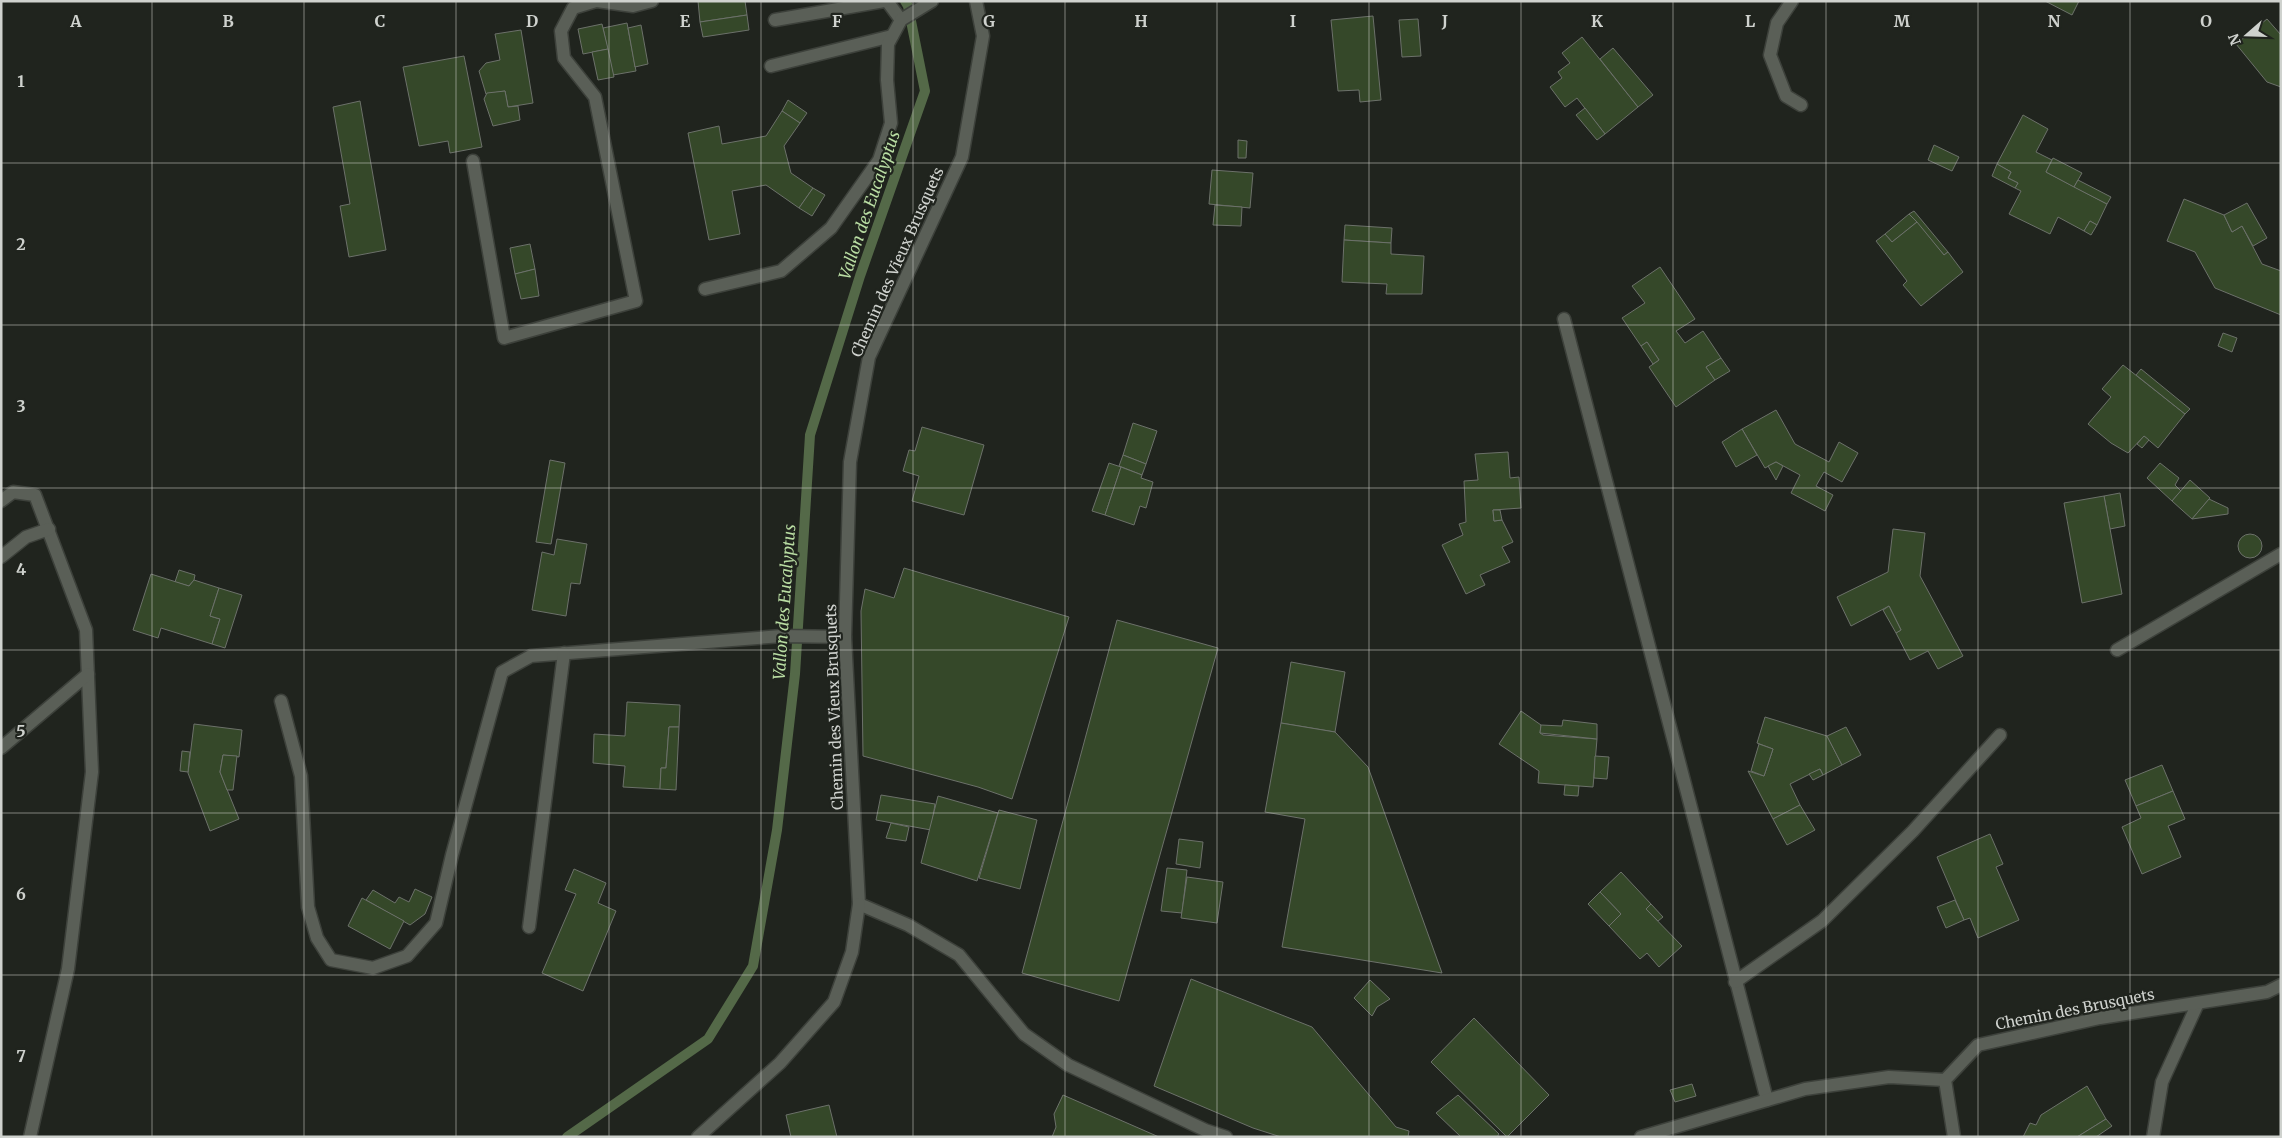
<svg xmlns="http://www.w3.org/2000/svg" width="2282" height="1138" viewBox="0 0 2282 1138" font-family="Merriweather,serif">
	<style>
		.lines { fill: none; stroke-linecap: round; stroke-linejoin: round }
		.stream { stroke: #546948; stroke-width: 10 }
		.building { fill: #354829; stroke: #6c716a }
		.service-casing { stroke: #3d413b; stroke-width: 15 }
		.minor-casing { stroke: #3d413b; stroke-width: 15 }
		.service { stroke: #5a5f57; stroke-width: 12 }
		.minor { stroke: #5a5f57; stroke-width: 12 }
		.grid { fill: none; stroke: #cfd2ce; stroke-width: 1; stroke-opacity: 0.55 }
		.labels { text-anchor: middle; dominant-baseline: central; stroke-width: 4.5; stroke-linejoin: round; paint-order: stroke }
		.street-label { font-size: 15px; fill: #cfd2ce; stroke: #20241e }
		.water-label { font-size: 16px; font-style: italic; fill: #b9dda3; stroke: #20241e }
		.grid-label { font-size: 16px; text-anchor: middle; font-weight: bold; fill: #cfd2ce; stroke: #20241e; stroke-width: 4.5; stroke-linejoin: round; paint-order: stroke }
	</style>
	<rect width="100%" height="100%" fill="#20241e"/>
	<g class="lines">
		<polyline class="stream" points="567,1137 708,1039 753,966 777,830 795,674 810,435 860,276 925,91 908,6 905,1"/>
	</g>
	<g class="building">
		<polygon points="698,1 745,1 747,15 700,22"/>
		<polygon points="2045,1 2079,1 2072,15"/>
		<polygon points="747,15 749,30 703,37 700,22"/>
		<polygon points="1373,16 1381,100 1360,102 1359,90 1338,91 1331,20"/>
		<polygon points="1418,19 1421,56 1402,57 1399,20"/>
		<polygon points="2267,19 2281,35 2281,87 2267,82 2236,44"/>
		<polygon points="627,23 636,71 613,75 603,28"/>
		<polygon points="602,24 608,49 583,54 578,29"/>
		<polygon points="641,25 648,64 635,67 628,28"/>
		<polygon points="521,30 533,103 508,107 505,91 486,94 479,71 486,63 500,60 495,34"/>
		<polygon points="1582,37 1638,107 1605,134 1577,98 1565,107 1550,87 1562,78 1558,72 1570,63 1562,53"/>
		<polygon points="1613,48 1653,95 1638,107 1600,59"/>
		<polygon points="608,49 614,77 598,80 592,52"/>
		<polygon points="464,56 482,147 450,153 448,141 419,146 403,67"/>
		<polygon points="505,91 508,107 518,106 520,120 493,126 484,99 487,93"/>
		<polygon points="788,100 807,113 800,123 782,111"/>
		<polygon points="360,101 386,250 349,257 340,206 350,204 333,107"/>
		<polygon points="1585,108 1605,134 1597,140 1576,115"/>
		<polygon points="782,111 800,123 784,146 791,173 813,188 799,208 766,185 732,191 740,234 709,240 688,133 719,126 722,144 766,136"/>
		<polygon points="2023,115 2048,129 2036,152 2052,160 2046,172 2107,204 2097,225 2090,221 2084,231 2058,217 2050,234 2009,214 2021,191 2015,188 2018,183 2008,178 2011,172 1997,164"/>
		<polygon points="1238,140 1247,141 1246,158 1238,158"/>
		<polygon points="1934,145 1959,157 1952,171 1928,160"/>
		<polygon points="2053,158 2082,173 2074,187 2046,172"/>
		<polygon points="1997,164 2011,172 2008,178 2018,183 2015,188 1992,176"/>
		<polygon points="1212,170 1253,173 1250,208 1209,204"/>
		<polygon points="2078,180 2111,197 2107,204 2074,187"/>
		<polygon points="813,188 825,195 812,216 799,208"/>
		<polygon points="2184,199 2224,215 2232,232 2242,226 2262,264 2281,271 2281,315 2215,288 2195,252 2167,241"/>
		<polygon points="2247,203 2267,238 2253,246 2242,226 2232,232 2224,215"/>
		<polygon points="1215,205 1242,207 1241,226 1213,225"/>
		<polygon points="1914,211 1948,252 1944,255 1909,214"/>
		<polygon points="1909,214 1917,222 1892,242 1885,234"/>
		<polygon points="2090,221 2097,225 2091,235 2084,231"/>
		<polygon points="1917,222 1944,255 1948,252 1963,272 1921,306 1903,285 1907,281 1876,241 1885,234 1892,242"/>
		<polygon points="1345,225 1392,228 1391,243 1344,240"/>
		<polygon points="1344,240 1391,243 1391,254 1424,256 1422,294 1386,294 1387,284 1342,282"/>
		<polygon points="530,244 535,269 515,274 510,248"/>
		<polygon points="1660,267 1695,319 1676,331 1685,343 1703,331 1721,358 1706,367 1715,380 1676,407 1649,367 1659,360 1647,342 1641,346 1622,318 1645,303 1632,286"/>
		<polygon points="535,269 539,296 521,299 515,274"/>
		<polygon points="2223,333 2237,338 2232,352 2218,346"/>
		<polygon points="1647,342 1659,360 1653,364 1641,346"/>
		<polygon points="1721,358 1730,371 1715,380 1706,367"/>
		<polygon points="2123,365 2185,414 2158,448 2144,436 2128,453 2111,443 2088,424 2111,397 2102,389"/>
		<polygon points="2141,369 2190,409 2185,414 2136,375"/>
		<polygon points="1776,410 1795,444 1829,462 1839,442 1858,453 1842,482 1824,472 1816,486 1833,495 1825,511 1791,493 1800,475 1776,462 1765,468 1742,429"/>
		<polygon points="1133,423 1157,431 1146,464 1123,455"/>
		<polygon points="922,427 984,445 964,515 912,501 919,476 903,471 909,450 915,451"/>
		<polygon points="1742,429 1757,455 1736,467 1722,442"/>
		<polygon points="2144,436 2149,440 2142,448 2137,444"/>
		<polygon points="1508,452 1510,478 1519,477 1521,508 1493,510 1494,521 1502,520 1513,542 1502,547 1510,562 1480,575 1485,585 1466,594 1442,545 1463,535 1459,524 1466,522 1464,481 1478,480 1475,454"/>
		<polygon points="1123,455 1146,464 1142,475 1119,466"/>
		<polygon points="550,460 565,463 551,544 536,542"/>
		<polygon points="1776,462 1783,466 1776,480 1768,466"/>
		<polygon points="1109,463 1121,467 1105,515 1092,511"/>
		<polygon points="2160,463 2179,478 2175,485 2181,491 2172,501 2147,478"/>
		<polygon points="1121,467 1142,475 1141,478 1153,482 1146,508 1140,506 1134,525 1105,515"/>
		<polygon points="2190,480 2210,498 2192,519 2172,501"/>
		<polygon points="2120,493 2125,526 2110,529 2104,496"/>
		<polygon points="2104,496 2122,594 2082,603 2064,503"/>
		<polygon points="2209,499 2228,508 2228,514 2192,519"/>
		<polygon points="1493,510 1500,510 1502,520 1494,521"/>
		<polygon points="1893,529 1925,533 1920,576 1963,656 1938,669 1928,651 1910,660 1896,633 1901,630 1889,606 1851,626 1837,597 1888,572"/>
		<circle cx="2250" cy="546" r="12"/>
		<polygon points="557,539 587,544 580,584 571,583 566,616 532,610 542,552 554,555"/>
		<polygon points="904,568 1069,617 1012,799 978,787 863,756 861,611 865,589 894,598"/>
		<polygon points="179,570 195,575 194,580 189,586 175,582"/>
		<polygon points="151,574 189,586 194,580 219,588 210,616 220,619 212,644 161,628 158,638 133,630"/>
		<polygon points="219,588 242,595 225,648 212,644 220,619 210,616"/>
		<polygon points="1889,606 1901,630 1896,633 1883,610"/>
		<polygon points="1117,620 1218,648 1119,1001 1022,973"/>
		<polygon points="1291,662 1345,672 1335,732 1281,723"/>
		<polygon points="627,702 680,705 679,727 669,727 666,768 661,768 660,789 623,787 625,766 593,763 594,734 625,736"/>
		<polygon points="1521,711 1541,725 1540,733 1543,735 1597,739 1593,787 1538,783 1539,771 1499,744"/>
		<polygon points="1765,717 1827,736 1842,765 1823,775 1820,769 1790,784 1800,805 1773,819 1748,771 1764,776 1773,749 1757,743"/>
		<polygon points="1563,720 1597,724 1597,739 1540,733 1541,725 1562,726"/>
		<polygon points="1281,723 1335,732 1368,767 1442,973 1282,947 1305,819 1265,812"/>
		<polygon points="194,724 242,730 239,757 223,755 220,772 239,819 210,831 188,773"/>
		<polygon points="669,727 679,727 676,790 660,789 661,768 666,768"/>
		<polygon points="1846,727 1861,755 1842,765 1827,736"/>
		<polygon points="1759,744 1773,749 1764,776 1751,771"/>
		<polygon points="182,751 190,752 188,772 180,771"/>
		<polygon points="223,755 237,756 233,790 227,790 220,772"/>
		<polygon points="1595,756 1609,757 1607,779 1594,778"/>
		<polygon points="2162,765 2173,791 2136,806 2125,780"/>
		<polygon points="1820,769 1823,775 1813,780 1809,774"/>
		<polygon points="1565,785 1579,786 1578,796 1564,795"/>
		<polygon points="2173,791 2185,819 2168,826 2181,857 2142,874 2122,827 2141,818 2136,806"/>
		<polygon points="881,795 935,804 931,830 876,820"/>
		<polygon points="938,796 998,813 977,881 921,863"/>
		<polygon points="1800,805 1815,830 1787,845 1773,819"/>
		<polygon points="999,810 1037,820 1020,889 979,878"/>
		<polygon points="891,823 909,827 906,841 886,838"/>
		<polygon points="1990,834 2003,864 1996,867 2019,920 1978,938 1970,918 1964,920 1937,857"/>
		<polygon points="1179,839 1203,842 1200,868 1176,864"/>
		<polygon points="1167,868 1187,870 1182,913 1161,911"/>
		<polygon points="574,869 606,883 598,903 616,911 583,991 542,973 576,894 565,890"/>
		<polygon points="1621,872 1651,904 1646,909 1682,946 1659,967 1647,953 1640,959 1609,926 1621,914 1600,892"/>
		<polygon points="1187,877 1223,882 1217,923 1181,918"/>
		<polygon points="415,889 432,897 425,914 410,925 366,900 373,890 395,903 399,897 409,902"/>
		<polygon points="1600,892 1621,914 1609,926 1588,904"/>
		<polygon points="362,898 404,921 390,949 348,926"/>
		<polygon points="1955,900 1964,920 1946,928 1937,907"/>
		<polygon points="1651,904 1663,917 1658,921 1646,909"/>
		<polygon points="1191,979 1312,1027 1396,1127 1409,1131 1408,1137 1281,1137 1253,1128 1154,1086"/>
		<polygon points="1370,980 1390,999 1377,1007 1372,1016 1354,998"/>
		<polygon points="1474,1018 1549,1095 1507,1137 1431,1062"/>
		<polygon points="1692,1084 1696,1096 1675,1102 1670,1090"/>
		<polygon points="2087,1086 2106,1119 2077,1137 2023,1137 2030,1123 2036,1125 2041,1115"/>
		<polygon points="1063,1095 1159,1137 1052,1137 1056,1127 1054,1114"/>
		<polygon points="1458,1095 1499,1134 1497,1137 1461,1137 1436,1113"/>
		<polygon points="829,1105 837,1137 791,1137 786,1115"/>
		<polygon points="2106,1119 2112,1126 2096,1137 2077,1137"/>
	</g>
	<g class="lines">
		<defs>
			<g id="service">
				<polyline points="597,1 633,6 652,1"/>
				<polyline points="887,1 901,20"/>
				<polyline points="1792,1 1777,23 1770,55 1786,96 1801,105"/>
				<polyline points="775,20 884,1"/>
				<polyline points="771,66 892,36"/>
				<polyline points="473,161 504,338 636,301 595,97 564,58 561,31 573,8 596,1"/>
				<polyline points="705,289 781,271 831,228 879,160 891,123 887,80 888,44 901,20 932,1"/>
				<polyline points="1564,319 1767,1100"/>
				<polyline points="1,501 13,492 35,495 86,630 92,772 68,969 30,1137"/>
				<polyline points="1,557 26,537 49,529"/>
				<polyline points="2117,650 2281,554"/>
				<polyline points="281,701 301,776 308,907 317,938 331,960 373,968 407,956 436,923 452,855 502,672 531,656 782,636 845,637"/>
				<polyline points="1,748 88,674"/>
				<polyline points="529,927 564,653"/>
				<polyline points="1735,982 1822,921 1913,831 2000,735"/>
				<polyline points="2153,1137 2162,1082 2198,1003"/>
			</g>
			<g id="minor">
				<polyline points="976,1 983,36 962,157 869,357 850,462 845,637 859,904 908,925 959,955 1024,1034 1068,1065 1205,1130 1226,1137"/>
				<polyline points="698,1137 780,1063 834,1002 852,952 859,904"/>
				<polyline points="1641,1137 1805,1089 1889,1077 1945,1080"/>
				<polyline points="1954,1137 1945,1080 1978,1045 2100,1018 2267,992 2281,985"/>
			</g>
		</defs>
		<use href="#service" class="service-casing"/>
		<use href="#minor" class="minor-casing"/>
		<use href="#service" class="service"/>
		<use href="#minor" class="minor"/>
	</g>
	<path class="grid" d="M152 1V1137M304 1V1137M456 1V1137M609 1V1137M761 1V1137M913 1V1137M1065 1V1137M1217 1V1137M1369 1V1137M1521 1V1137M1673 1V1137M1826 1V1137M1978 1V1137M2130 1V1137M1 163H2281M1 325H2281M1 488H2281M1 650H2281M1 813H2281M1 975H2281"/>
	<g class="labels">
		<g class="street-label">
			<text transform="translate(897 262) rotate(-66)">Chemin des Vieux Brusquets</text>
			<text transform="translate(834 707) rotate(-92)">Chemin des Vieux Brusquets</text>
			<text transform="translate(2075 1009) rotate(-11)">Chemin des Brusquets</text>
		</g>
		<g class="water-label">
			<text transform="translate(869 205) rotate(-71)">Vallon des Eucalyptus</text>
			<text transform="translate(784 602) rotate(-86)">Vallon des Eucalyptus</text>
		</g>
	</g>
	<g class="grid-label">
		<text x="76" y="27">A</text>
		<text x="228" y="27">B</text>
		<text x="380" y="27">C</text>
		<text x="532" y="27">D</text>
		<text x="685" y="27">E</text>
		<text x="837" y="27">F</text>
		<text x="989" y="27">G</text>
		<text x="1141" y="27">H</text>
		<text x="1293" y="27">I</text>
		<text x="1445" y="27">J</text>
		<text x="1597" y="27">K</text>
		<text x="1750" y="27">L</text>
		<text x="1902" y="27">M</text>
		<text x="2054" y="27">N</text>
		<text x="2206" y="27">O</text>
		<text x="21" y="87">1</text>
		<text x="21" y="250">2</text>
		<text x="21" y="412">3</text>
		<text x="21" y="575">4</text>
		<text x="21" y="737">5</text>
		<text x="21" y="900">6</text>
		<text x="21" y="1062">7</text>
	</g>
	<rect width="2282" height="1138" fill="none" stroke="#cfd2ce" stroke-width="5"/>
	<g transform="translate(2247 35) rotate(250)" stroke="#20241e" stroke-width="4" paint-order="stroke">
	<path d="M0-4L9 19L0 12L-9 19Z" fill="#cfd2ce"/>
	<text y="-8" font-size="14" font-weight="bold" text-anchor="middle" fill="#cfd2ce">N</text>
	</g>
</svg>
